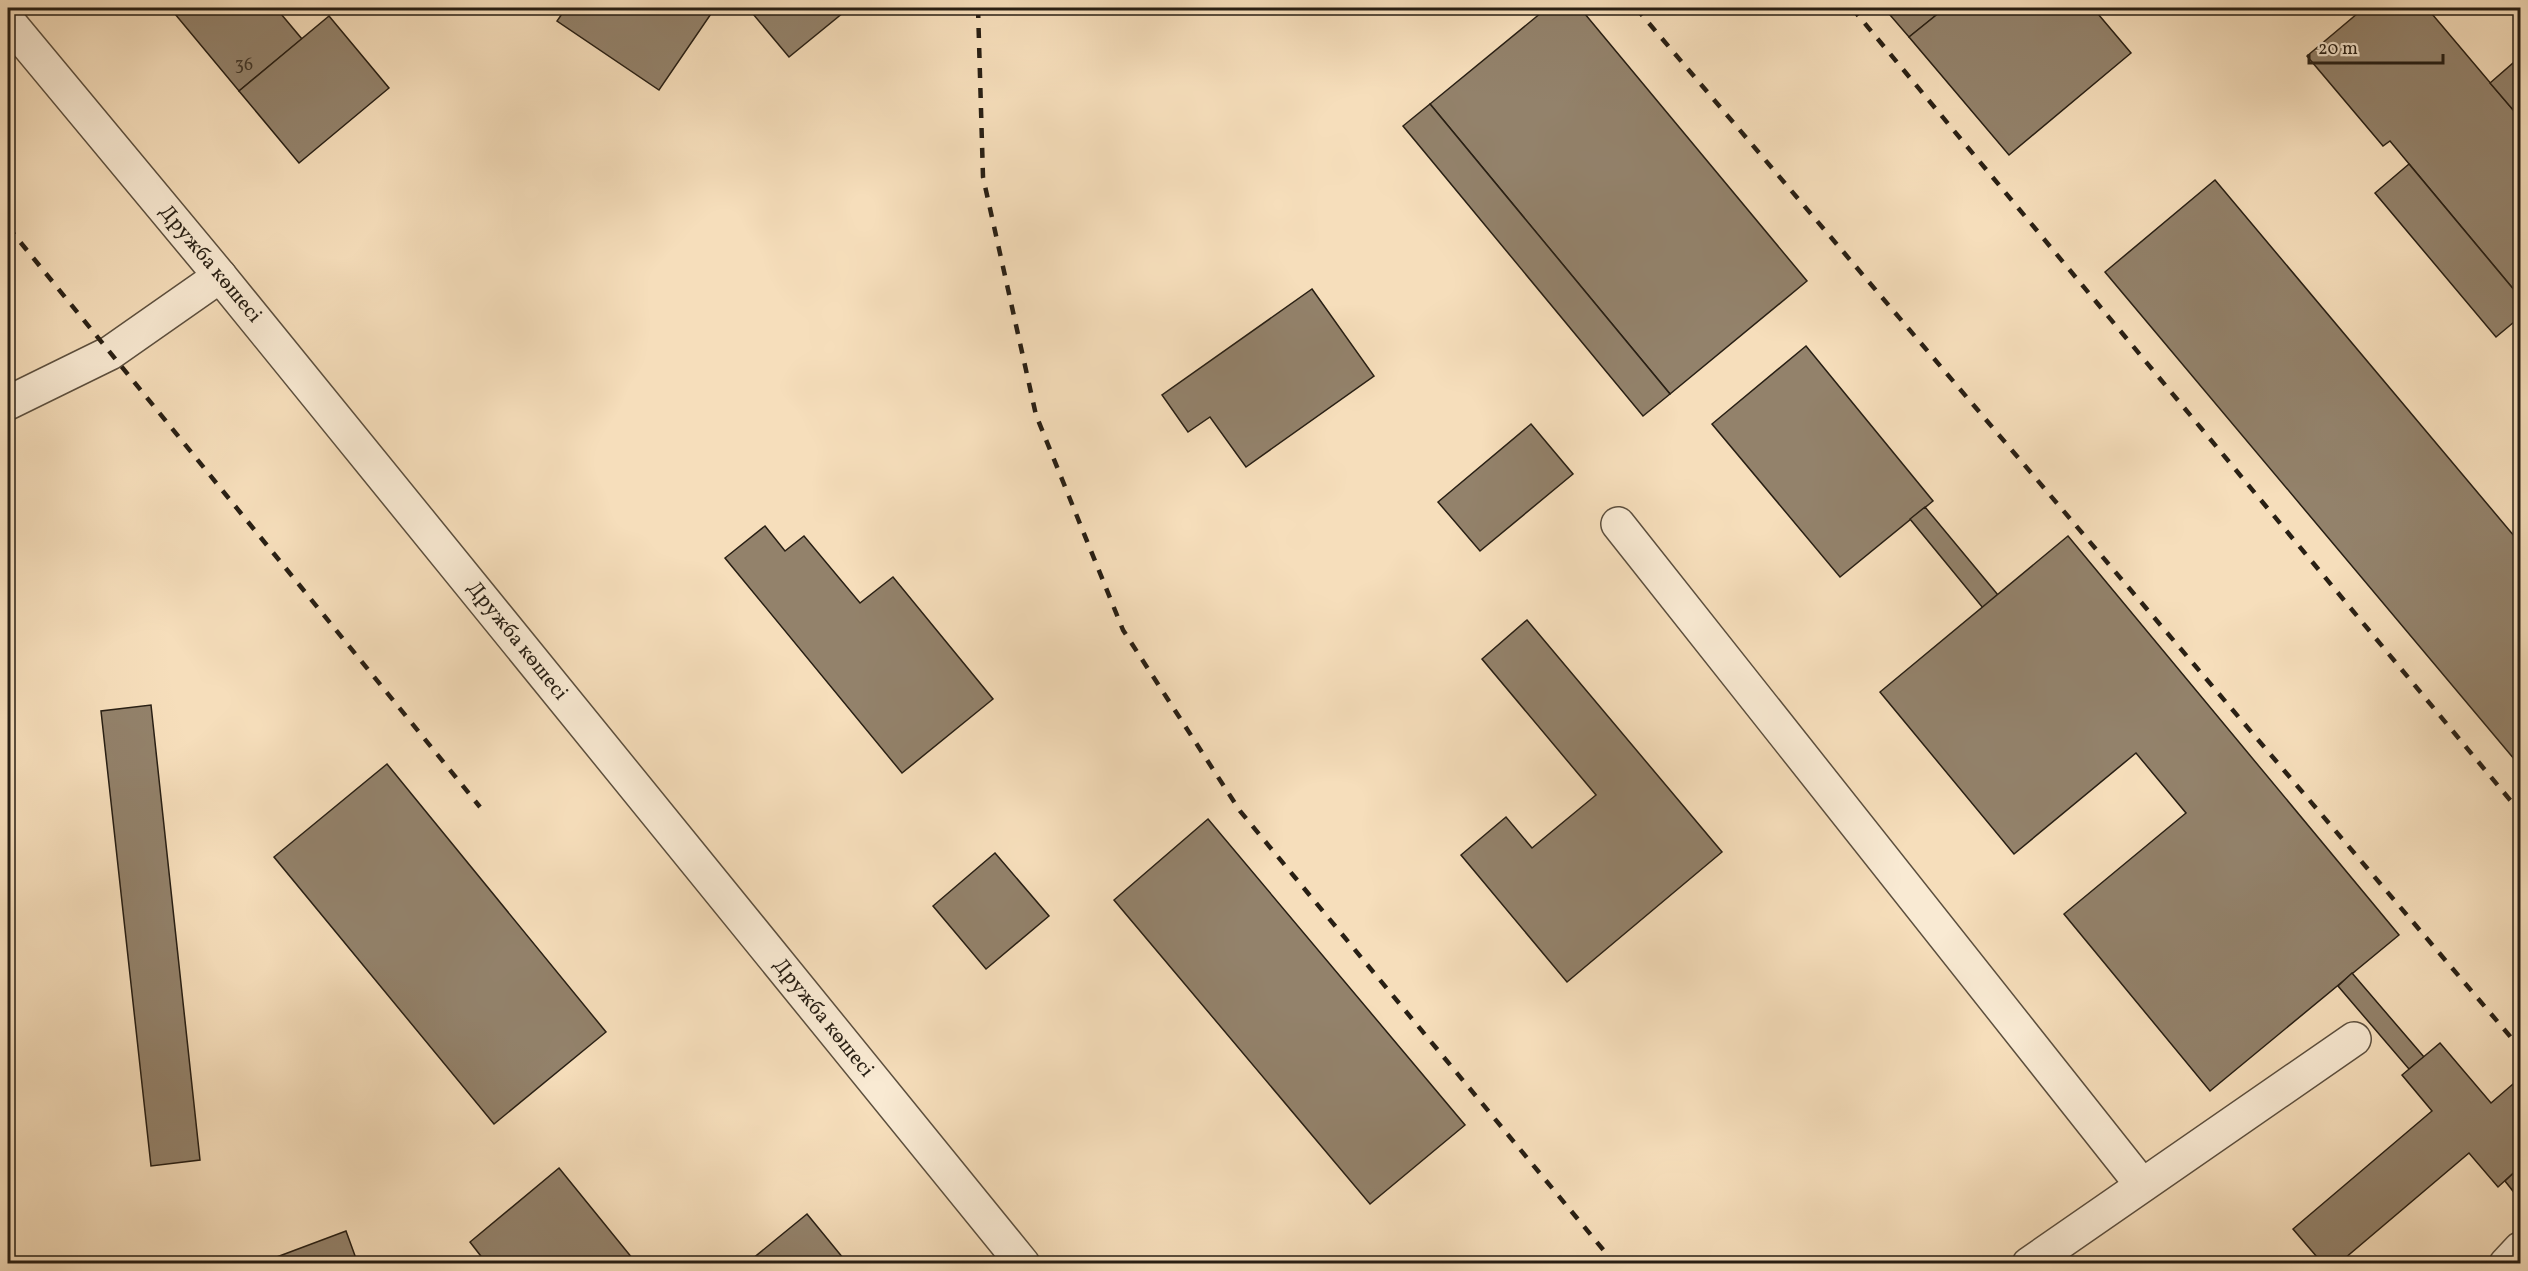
<svg xmlns="http://www.w3.org/2000/svg" width="2528" height="1271" viewBox="0 0 2528 1271" font-family="Vollkorn,serif">
	<style>
		.building { fill: #93826b; stroke: #281f14; stroke-width: 1.5 }
		.lines { fill: none; stroke-linecap: round; stroke-linejoin: round }
		.minor-casing { stroke: #5c4f3e; stroke-width: 36 }
		.minor { stroke: #f9ead3; stroke-width: 33 }
		.rail { stroke: #281f14; stroke-width: 4.5; stroke-dasharray: 10 10; stroke-linecap: butt }
		.labels { text-anchor: middle; dominant-baseline: central; stroke-width: 6; stroke-linejoin: round; paint-order: stroke }
		.number-label { font-size: 18px; fill: #43382a }
		.street-label { font-size: 21px; fill: #281f14; stroke: #f9ead3 }
	</style>
	<rect width="100%" height="100%" fill="#f6debb"/>
	<filter id="stains"><feTurbulence type="fractalNoise" baseFrequency=".00333" numOctaves="4"/><feColorMatrix values="0 0 0 0 .2 0 0 0 0 .09 0 0 0 0 .02 0 0 0 .5 -.17"/></filter>
	<radialGradient id="worn" r=".72"><stop offset=".6" stop-color="#630" stop-opacity="0"/><stop offset="1" stop-color="#630" stop-opacity=".3"/></radialGradient>
	<g class="building">
		<polygon points="170,8 276,8 302,39 239,91"/>
		<polygon points="566,8 715,8 659,90 557,21"/>
		<polygon points="748,8 849,8 789,57"/>
		<polygon points="1547,8 1580,8 1807,281 1670,394 1430,104"/>
		<polygon points="1884,8 1945,8 1909,37"/>
		<polygon points="1945,8 2093,8 2131,53 2009,155 1909,37"/>
		<polygon points="2364,8 2427,8 2520,118 2520,297 2390,141 2383,146 2307,56"/>
		<polygon points="329,16 389,88 299,163 239,91"/>
		<polygon points="2520,57 2520,118 2490,83"/>
		<polygon points="1430,104 1670,394 1643,416 1403,126"/>
		<polygon points="2409,164 2520,297 2520,317 2496,337 2375,193"/>
		<polygon points="2215,180 2520,543 2520,766 2105,272"/>
		<polygon points="1312,289 1374,376 1246,467 1210,417 1188,432 1162,395"/>
		<polygon points="1806,346 1933,501 1840,577 1712,424"/>
		<polygon points="1531,424 1573,474 1480,551 1438,502"/>
		<polygon points="1925,507 1998,595 1983,608 1910,519"/>
		<polygon points="765,526 785,551 804,536 860,603 893,577 993,699 902,773 725,558"/>
		<polygon points="2068,536 2399,935 2210,1091 2064,914 2186,813 2136,753 2014,854 1880,692"/>
		<polygon points="1527,620 1722,852 1567,982 1461,855 1506,817 1532,848 1596,795 1482,659"/>
		<polygon points="151,705 200,1160 151,1166 101,711"/>
		<polygon points="387,764 606,1032 494,1124 274,857"/>
		<polygon points="1208,819 1465,1125 1370,1204 1114,900"/>
		<polygon points="995,853 1049,916 986,969 933,906"/>
		<polygon points="2352,973 2424,1057 2409,1069 2338,986"/>
		<polygon points="2440,1043 2491,1103 2513,1084 2520,1093 2520,1167 2498,1187 2469,1153 2338,1264 2323,1264 2293,1229 2432,1111 2402,1075"/>
		<polygon points="559,1168 637,1264 487,1264 470,1242"/>
		<polygon points="2519,1168 2520,1170 2520,1200 2505,1181"/>
		<polygon points="807,1214 848,1264 746,1264"/>
		<polygon points="346,1231 358,1264 258,1264"/>
	</g>
	<g class="lines">
		<defs>
			<g id="minor">
				<polyline points="8,21 220,276 1023,1264"/>
				<polyline points="8,403 110,353 220,276"/>
				<polyline points="1618,524 2142,1185"/>
				<polyline points="2029,1264 2354,1039"/>
				<polyline points="2506,1264 2520,1249"/>
			</g>
		</defs>
		<use href="#minor" class="minor-casing"/>
		<use href="#minor" class="minor"/>
		<g class="rail">
			<polyline points="978,8 983,177 1036,415 1123,630 1240,811 1615,1264"/>
			<polyline points="1636,8 2520,1048"/>
			<polyline points="1852,8 2520,812"/>
			<polyline points="8,227 480,807"/>
		</g>
	</g>
	<g class="labels">
		<g class="number-label">
			<text x="244" y="65">36</text>
		</g>
		<g class="street-label">
			<text transform="translate(210 264) rotate(50)">Дружба көшесі</text>
			<text transform="translate(517 641) rotate(51)">Дружба көшесі</text>
			<text transform="translate(823 1018) rotate(51)">Дружба көшесі</text>
		</g>
	</g>
	<rect width="2528" height="1271" fill="none" stroke="#f6debb" stroke-width="30"/>
	<rect x="9" y="9" width="2510" height="1253" fill="none" stroke="#281f14" stroke-width="3"/>
	<rect x="15" y="15" width="2498" height="1241" fill="none" stroke="#281f14" stroke-width="1.5"/>
	<path d="M2309 54v9h134v-9" fill="none" stroke="#281f14" stroke-width="3"/>
	<text x="2318" y="54" font-size="18" fill="#281f14" stroke="#f9ead3" stroke-width="4.5" paint-order="stroke">20 m</text>
	<rect width="100%" height="100%" filter="url(#stains)"/>
	<rect width="100%" height="100%" fill="url(#worn)"/>
</svg>
